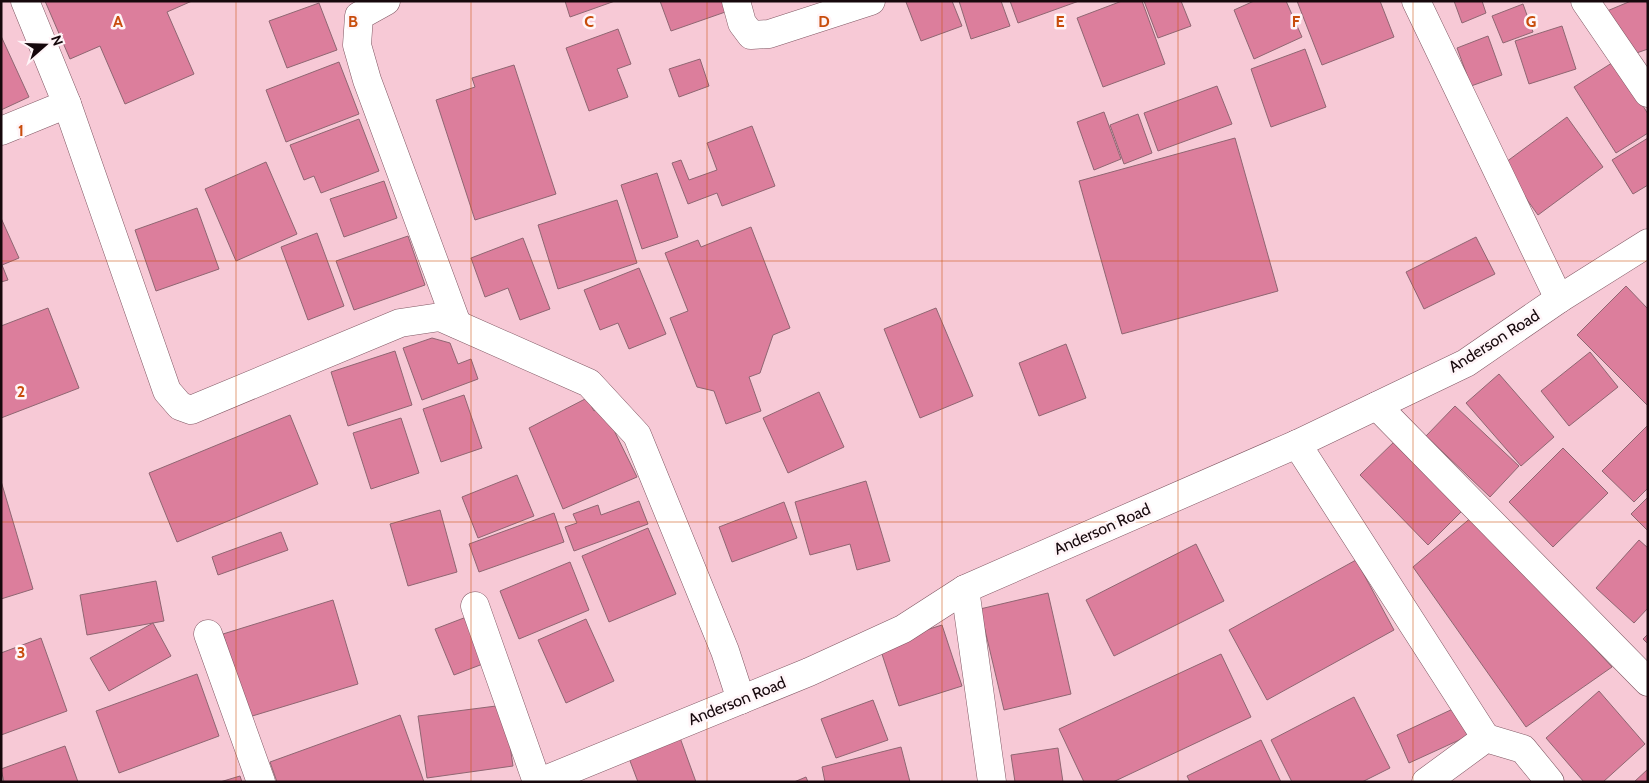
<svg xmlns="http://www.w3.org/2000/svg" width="1649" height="783" viewBox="0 0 1649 783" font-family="Cabin,sans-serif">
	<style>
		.building { fill: #dc7e9c; stroke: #8f6672 }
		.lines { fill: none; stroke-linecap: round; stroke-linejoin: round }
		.minor-casing { stroke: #805864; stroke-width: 29 }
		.secondary-casing { stroke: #805864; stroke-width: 29 }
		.minor { stroke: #fff; stroke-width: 28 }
		.secondary { stroke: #fff; stroke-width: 28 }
		.grid { fill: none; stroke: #c84d0c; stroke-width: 1; stroke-opacity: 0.55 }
		.labels { text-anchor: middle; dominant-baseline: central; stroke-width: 5; stroke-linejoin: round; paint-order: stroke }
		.street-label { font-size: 16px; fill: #16080c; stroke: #fff5f8 }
		.grid-label { font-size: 16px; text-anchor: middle; font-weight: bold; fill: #c84d0c; stroke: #fff5f8; stroke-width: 5; stroke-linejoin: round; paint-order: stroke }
	</style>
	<rect width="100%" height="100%" fill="#f7c9d6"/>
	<g class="building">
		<polygon points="45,1 192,1 167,12 194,74 125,104 100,46 70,59"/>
		<polygon points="565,1 615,1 570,17"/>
		<polygon points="660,1 727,1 731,10 671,31"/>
		<polygon points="908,1 952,1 962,26 921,41 906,2"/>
		<polygon points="959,1 1001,1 1010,26 971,39"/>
		<polygon points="1010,1 1079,1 1018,23"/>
		<polygon points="1122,1 1142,1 1165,64 1103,87 1077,18"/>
		<polygon points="1144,1 1181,1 1191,26 1158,38"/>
		<polygon points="1254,1 1286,1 1302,37 1254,59 1234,10"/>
		<polygon points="1297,1 1380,1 1394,37 1322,65"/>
		<polygon points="1454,1 1482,1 1486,13 1462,23"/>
		<polygon points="1631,1 1646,1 1648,6 1648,49 1625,57 1607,11"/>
		<polygon points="319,3 337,50 287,68 269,21"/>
		<polygon points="1523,4 1533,32 1503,43 1492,16"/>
		<polygon points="1562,26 1576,69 1529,84 1515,41"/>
		<polygon points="618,29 631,64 617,69 628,97 589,111 566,48"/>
		<polygon points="1,36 29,97 1,110"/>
		<polygon points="1488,36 1502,75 1471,86 1457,48"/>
		<polygon points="1305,49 1326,107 1271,127 1251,69"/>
		<polygon points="700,59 709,86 679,97 669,69"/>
		<polygon points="1615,61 1648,114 1648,133 1616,153 1574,87"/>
		<polygon points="339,62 359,114 286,142 266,90"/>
		<polygon points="514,65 556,194 475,220 436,100 475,87 472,78"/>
		<polygon points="1217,86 1232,124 1158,151 1144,113"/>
		<polygon points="1104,112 1121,159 1094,170 1077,122"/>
		<polygon points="1138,114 1152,153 1124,164 1110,125"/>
		<polygon points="1567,117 1603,167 1538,215 1502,165"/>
		<polygon points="359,119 379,171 321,193 314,176 304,180 290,145"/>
		<polygon points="752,126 775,186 722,206 717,193 688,204 672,163 681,160 689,180 717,170 707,143"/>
		<polygon points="1235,138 1278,291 1122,334 1079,181"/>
		<polygon points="1648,138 1648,185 1633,194 1612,160"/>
		<polygon points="266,162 297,234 236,261 205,189"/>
		<polygon points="657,173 678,237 642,249 621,185"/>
		<polygon points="384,181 397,218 344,237 330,199"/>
		<polygon points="617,200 637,263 558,289 538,225"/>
		<polygon points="197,208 219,269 156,291 135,230"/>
		<polygon points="1,218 19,258 2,265 8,280 1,282"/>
		<polygon points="751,227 790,328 773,335 760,373 749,377 761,411 726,424 714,391 697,387 670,318 688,311 665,253 698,240 701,247"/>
		<polygon points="317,233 344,306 308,320 281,247"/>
		<polygon points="408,236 425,285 354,310 336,261"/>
		<polygon points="1476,237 1495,274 1424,309 1406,272"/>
		<polygon points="523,238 550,309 520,320 508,288 485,297 471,258"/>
		<polygon points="639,268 666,334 629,349 618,323 600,330 584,290"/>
		<polygon points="1626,286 1648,309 1648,406 1577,335"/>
		<polygon points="48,308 79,388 1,418 1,326"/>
		<polygon points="936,308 973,396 920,418 884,329"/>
		<polygon points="432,338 450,343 458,364 471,359 478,379 422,400 403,348"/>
		<polygon points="1066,344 1086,398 1039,416 1019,363"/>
		<polygon points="395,351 412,405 348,426 331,372"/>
		<polygon points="1590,352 1618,387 1569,426 1541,391"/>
		<polygon points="1499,374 1554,437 1521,466 1466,403"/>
		<polygon points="819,392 844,447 788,473 763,418"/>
		<polygon points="464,395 482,448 441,462 423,409"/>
		<polygon points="587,398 594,411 602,406 637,477 563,509 529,428"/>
		<polygon points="1455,406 1519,466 1490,497 1426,436"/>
		<polygon points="290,415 318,484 177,542 149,473"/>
		<polygon points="401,418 419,473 371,489 353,433"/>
		<polygon points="1648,425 1648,488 1634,502 1602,471"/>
		<polygon points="1397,439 1465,508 1428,545 1360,475"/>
		<polygon points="1563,448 1608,493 1553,547 1509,502"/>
		<polygon points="517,475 534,516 478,538 462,497"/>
		<polygon points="1,481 33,589 1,599"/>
		<polygon points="866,481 890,561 857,570 850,544 810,555 795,502"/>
		<polygon points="1648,497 1648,531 1631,514"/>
		<polygon points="639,501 648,524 574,551 565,527 577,523 573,514 598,505 601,515"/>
		<polygon points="784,502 797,538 732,562 719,527"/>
		<polygon points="440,510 457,572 408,586 390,524"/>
		<polygon points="554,513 564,542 479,572 469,544"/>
		<polygon points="1473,516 1612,667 1526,727 1413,567"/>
		<polygon points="648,528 676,594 609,622 582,556"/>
		<polygon points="281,532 288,550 218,575 212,557"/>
		<polygon points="1639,540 1648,548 1648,608 1634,623 1596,588"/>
		<polygon points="1196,544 1224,601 1114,656 1086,600"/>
		<polygon points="1356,560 1394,630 1267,700 1229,630"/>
		<polygon points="570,562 589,610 519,639 500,591"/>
		<polygon points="156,581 164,621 87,635 80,595"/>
		<polygon points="1048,593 1071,694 1004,710 980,609"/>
		<polygon points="333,600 358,684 249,717 223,634"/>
		<polygon points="469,616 488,662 454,675 435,629"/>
		<polygon points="586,619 614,681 566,703 538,640"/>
		<polygon points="153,623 171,656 109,691 90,658"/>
		<polygon points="942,625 962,686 899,706 879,645"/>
		<polygon points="1648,634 1648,644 1643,639"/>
		<polygon points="41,638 67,711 1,735 1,653"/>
		<polygon points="1221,654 1251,717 1113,782 1084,782 1059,729"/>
		<polygon points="197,674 219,736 119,773 96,711"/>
		<polygon points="1599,691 1645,744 1603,782 1584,782 1546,738"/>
		<polygon points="1354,697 1390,768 1362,782 1292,782 1271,740"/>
		<polygon points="873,700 888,740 836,758 821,719"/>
		<polygon points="504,705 513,766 427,778 418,716"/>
		<polygon points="1455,708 1468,736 1409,763 1397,735"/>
		<polygon points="400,715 424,782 277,782 270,762"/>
		<polygon points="679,735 696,782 638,782 627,753"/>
		<polygon points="1261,740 1281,782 1190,782 1187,776"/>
		<polygon points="65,746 78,782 4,782 1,769"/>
		<polygon points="901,747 910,782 825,782 822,767"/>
		<polygon points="1058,748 1063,782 1015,782 1011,755"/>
		<polygon points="1648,769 1648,782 1634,782"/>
		<polygon points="240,776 242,782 220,782"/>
		<polygon points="806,777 808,782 794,782"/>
	</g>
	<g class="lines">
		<defs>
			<g id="minor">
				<polyline points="25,1 67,104 167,391 180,406 191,410 400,323 440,317 589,383 637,435 725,651 741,700"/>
				<polyline points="386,1 359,16 357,45 367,80 457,324"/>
				<polyline points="736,1 742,23 751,35 769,34 871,1"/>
				<polyline points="1416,1 1559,299"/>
				<polyline points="1585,1 1648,93"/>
				<polyline points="1,131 67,104"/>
				<polyline points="1377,406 1648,682"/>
				<polyline points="1297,444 1486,738"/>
				<polyline points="965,589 992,782"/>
				<polyline points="475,606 537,782"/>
				<polyline points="208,634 261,782"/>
				<polyline points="1426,782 1486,738 1523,749 1550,782"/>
			</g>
			<polyline id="secondary" points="540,782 809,672 903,629 965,589 1297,444 1466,363 1559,299 1648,243"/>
		</defs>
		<use href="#minor" class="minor-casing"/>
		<use href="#secondary" class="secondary-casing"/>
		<use href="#minor" class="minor"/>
		<use href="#secondary" class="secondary"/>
	</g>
	<path class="grid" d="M236 1V782M471 1V782M707 1V782M942 1V782M1178 1V782M1413 1V782M1 261H1648M1 522H1648"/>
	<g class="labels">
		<g class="street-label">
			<text transform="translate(1494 341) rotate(-32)">Anderson Road</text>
			<text transform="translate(1102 529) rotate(-24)">Anderson Road</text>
			<text transform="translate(737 701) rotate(-22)">Anderson Road</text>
		</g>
	</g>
	<g class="grid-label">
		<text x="118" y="27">A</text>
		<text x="353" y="27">B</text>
		<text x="589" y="27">C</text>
		<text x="824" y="27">D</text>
		<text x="1060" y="27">E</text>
		<text x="1296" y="27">F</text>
		<text x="1531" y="27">G</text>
		<text x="21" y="136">1</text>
		<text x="21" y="397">2</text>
		<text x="21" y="658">3</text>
	</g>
	<rect width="1649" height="783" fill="none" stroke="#16080c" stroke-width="5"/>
	<g transform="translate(45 45) rotate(70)" stroke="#fff5f8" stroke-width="4" paint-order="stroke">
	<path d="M0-4L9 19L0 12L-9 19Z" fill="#16080c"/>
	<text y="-8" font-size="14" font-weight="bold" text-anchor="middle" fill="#16080c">N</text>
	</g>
</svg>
